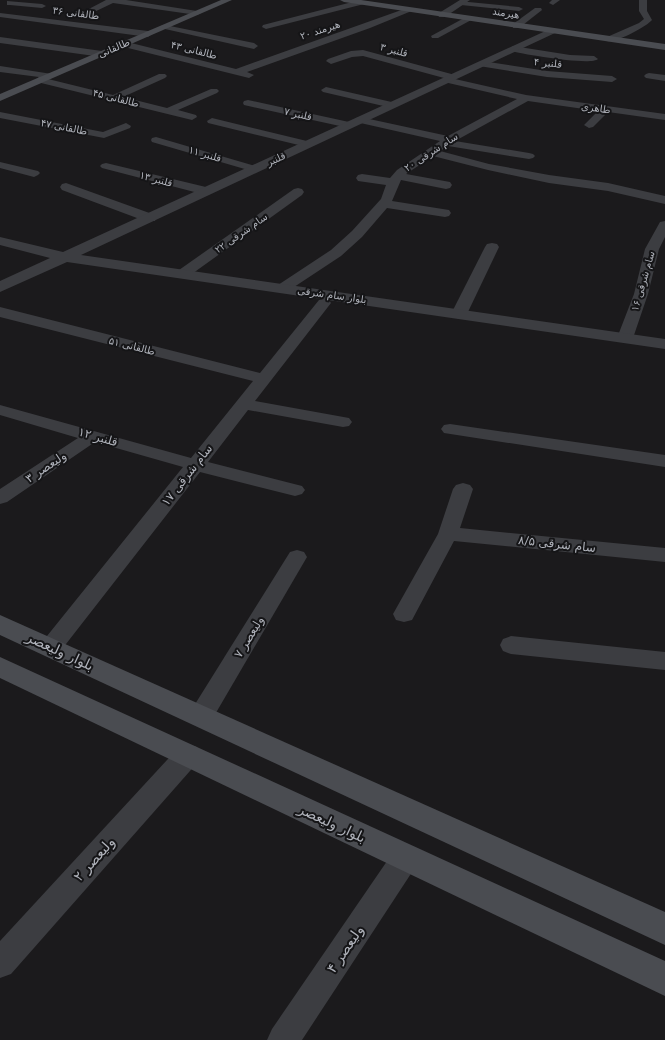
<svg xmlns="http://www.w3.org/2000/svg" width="665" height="1040" viewBox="0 0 665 1040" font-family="'DejaVu Sans',Cairo,sans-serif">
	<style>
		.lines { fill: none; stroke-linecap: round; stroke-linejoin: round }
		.minor { fill: #3c3d41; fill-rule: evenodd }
		.tertiary { fill: #3c3d41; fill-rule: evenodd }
		.secondary { fill: #4a4c51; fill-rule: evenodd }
		.labels { text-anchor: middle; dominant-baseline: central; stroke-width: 4; stroke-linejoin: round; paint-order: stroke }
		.far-street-label { font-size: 10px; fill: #afb2ba; stroke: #151517 }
		.street-label { font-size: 12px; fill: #afb2ba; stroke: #151517 }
		.near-street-label { font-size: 14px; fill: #afb2ba; stroke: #151517 }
	</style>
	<rect width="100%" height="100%" fill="#1b1a1c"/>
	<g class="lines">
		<g class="minor">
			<polygon points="106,0 126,0 197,11 201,13 197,15 113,3 92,13 86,13 85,11"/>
			<polygon points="360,0 365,2 364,4 266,29 262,27 263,25"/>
			<polygon points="552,0 560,0 553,5 549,3"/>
			<path d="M639 0H647V11L652 20C646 27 616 43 607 41L606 39 607 37 639 23 644 19 639 11Z"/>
			<polygon points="7,1 42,4 46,6 42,8 10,5 7,5"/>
			<polygon points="458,1 519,7 523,9 519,11 461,5 458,5"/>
			<polygon points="407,8 413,8 414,10 370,28 247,72 254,75 249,78 120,46 119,44 123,41 236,69"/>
			<polygon points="535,8 541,8 542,10 519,28 513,28 513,24"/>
			<polygon points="0,13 148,31 152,34 148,37 0,17"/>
			<polygon points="466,17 472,17 473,19 438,38 432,38 431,36"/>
			<polygon points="162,25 165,25 254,43 258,46 254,49 165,29 161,27"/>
			<polygon points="0,37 102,51 106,54 102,57 0,43"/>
			<path d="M513 46 570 55 594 56 598 59C591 66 523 54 510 51L509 49Z"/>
			<polygon points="363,50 455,75 457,77 455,79 526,95 665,114 665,120 608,112 593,127 589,128 584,125 598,111 528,101 455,141 529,153 533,154 535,156 533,158 529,159 448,146 440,151 489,164 549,175 608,183 665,196 665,204 608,191 549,183 488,170 433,156 406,174 450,182 452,185 450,188 446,189 401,180 392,201 449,210 451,213 449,216 445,217 387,208 362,237 341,256 288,291 283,292 278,291 276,288 278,285 331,250 352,231 381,199 386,185 358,181 356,178 358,175 362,174 390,178 397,170 440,141 356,122 355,120 356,118 360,117 448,136 517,99 444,82 442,80 444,78 363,56 352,57 331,64 326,61 328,59 351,51"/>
			<polygon points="482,61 547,71 612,76 617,79 612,82 547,77 479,66 477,64"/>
			<polygon points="0,66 52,74 54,76 52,78 44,78 113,95 159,74 165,74 167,76 165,78 123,97 167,108 211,89 217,89 219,91 217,93 178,110 196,115 197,117 192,120 37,82 35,80 39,77 0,72"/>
			<polygon points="649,73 665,75 665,81 646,78 644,76 646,74"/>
			<polygon points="326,87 396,103 397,105 392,108 323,92 321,90"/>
			<polygon points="248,100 349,122 354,125 349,128 244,105 243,103 244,101"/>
			<polygon points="0,112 103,132 126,123 131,126 130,128 104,138 0,118"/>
			<polygon points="212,118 311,142 313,144 307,147 208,123 207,121"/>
			<polygon points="156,137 259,167 261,169 259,171 255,172 152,142 151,140 152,138"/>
			<polygon points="0,162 38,171 40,173 38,175 34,177 0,168"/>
			<polygon points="106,163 210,188 212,191 210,194 206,195 102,168 100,166 102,164"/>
			<polygon points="66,183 155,215 156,218 155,221 145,221 62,190 60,187 62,184"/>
			<polygon points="298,188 302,189 304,192 302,195 189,276 184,277 179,276 177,273 179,270 294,189"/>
			<polygon points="665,221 665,237 659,249 648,294 633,338 631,341 625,343 619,341 617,338 634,294 645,249 660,222"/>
			<polygon points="492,243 497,244 499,247 467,314 464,317 459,319 454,317 451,314 485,247 487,244"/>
			<polygon points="324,299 329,300 331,303 255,401 349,418 352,422 349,426 343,427 248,410 208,462 302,486 305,490 302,494 295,496 200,472 59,653 51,656 43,653 39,647 43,641 183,467 95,442 7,502 0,504 0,489 78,438 0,415 0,405 191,458 253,381 0,317 0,307 260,373 319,300"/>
			<polygon points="450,424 665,455 665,467 444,433 441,429 444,425"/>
			<polygon points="463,483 470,485 473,489 460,528 665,548 665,562 454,541 412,620 404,622 396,620 393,614 438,534 453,489 456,485"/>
			<polygon points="297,550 304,552 307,557 210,723 201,726 192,723 189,716 192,709 290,552"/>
			<polygon points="511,636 665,652 665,670 511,654 503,651 500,645 503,639"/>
			<polygon points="188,744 197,747 201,755 197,763 11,974 0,978 0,941 179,747"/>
			<polygon points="406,844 416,848 420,857 416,866 302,1040 267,1040 272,1029 396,848"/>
		</g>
		<g class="tertiary">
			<polygon points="460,0 470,0 445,17 439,17 438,15 439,13"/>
			<polygon points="552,28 555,29 557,31 555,33 81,255 665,339 665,349 67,262 0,292 0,281 50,258 0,245 0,237 63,252"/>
		</g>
		<g class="secondary">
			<polygon points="221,0 232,0 0,101 0,94"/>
			<polygon points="340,0 361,0 665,44 665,50 344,2"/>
			<polygon points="0,615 665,912 665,945 0,635"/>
			<polygon points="0,657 665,961 665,996 0,678"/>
		</g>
	</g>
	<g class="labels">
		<g class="far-street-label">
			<text transform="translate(76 13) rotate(7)">طالقانی ۳۶</text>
			<text transform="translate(506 13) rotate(9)">هیرمند</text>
			<text transform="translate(320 30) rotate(-18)">هیرمند ۲۰</text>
			<text transform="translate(114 48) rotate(-23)">طالقانی</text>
			<text transform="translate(194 50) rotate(14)">طالقانی ۴۳</text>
			<text transform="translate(394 50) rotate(15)">قلنبر ۳</text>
			<text transform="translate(548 63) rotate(6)">قلنبر ۴</text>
			<text transform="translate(116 98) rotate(14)">طالقانی ۴۵</text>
			<text transform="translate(596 108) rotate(8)">طاهری</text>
			<text transform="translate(298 114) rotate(13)">قلنبر ۷</text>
			<text transform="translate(64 127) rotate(11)">طالقانی ۴۷</text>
			<text transform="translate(431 152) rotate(-33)">سام شرقی ۲۰</text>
			<text transform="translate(205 154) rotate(16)">قلنبر ۱۱</text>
			<text transform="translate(276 159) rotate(-25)">قلنبر</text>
			<text transform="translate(156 179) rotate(15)">قلنبر ۱۳</text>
			<text transform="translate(241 233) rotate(-35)">سام شرقی ۲۲</text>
			<text transform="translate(643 281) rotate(-74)">سام شرقی ۱۶</text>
			<text transform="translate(332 295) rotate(8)">بلوار سام شرقی</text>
			<text transform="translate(132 346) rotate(14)">طالقانی ۵۱</text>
		</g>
		<g class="street-label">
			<text transform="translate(98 437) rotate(16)">قلنبر ۱۲</text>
			<text transform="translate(46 467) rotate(-34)">ولیعصر ۳</text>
			<text transform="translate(187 475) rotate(-52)">سام شرقی ۱۷</text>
			<text transform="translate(557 544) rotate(6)">سام شرقی ۸/۵</text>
			<text transform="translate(249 637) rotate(-59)">ولیعصر ۷</text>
		</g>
		<g class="near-street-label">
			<text transform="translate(60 651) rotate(25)">بلوار ولیعصر</text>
			<text transform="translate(332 823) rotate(25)">بلوار ولیعصر</text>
			<text transform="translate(94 859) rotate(-48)">ولیعصر ۲</text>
			<text transform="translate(345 949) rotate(-56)">ولیعصر ۴</text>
		</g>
	</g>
</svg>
